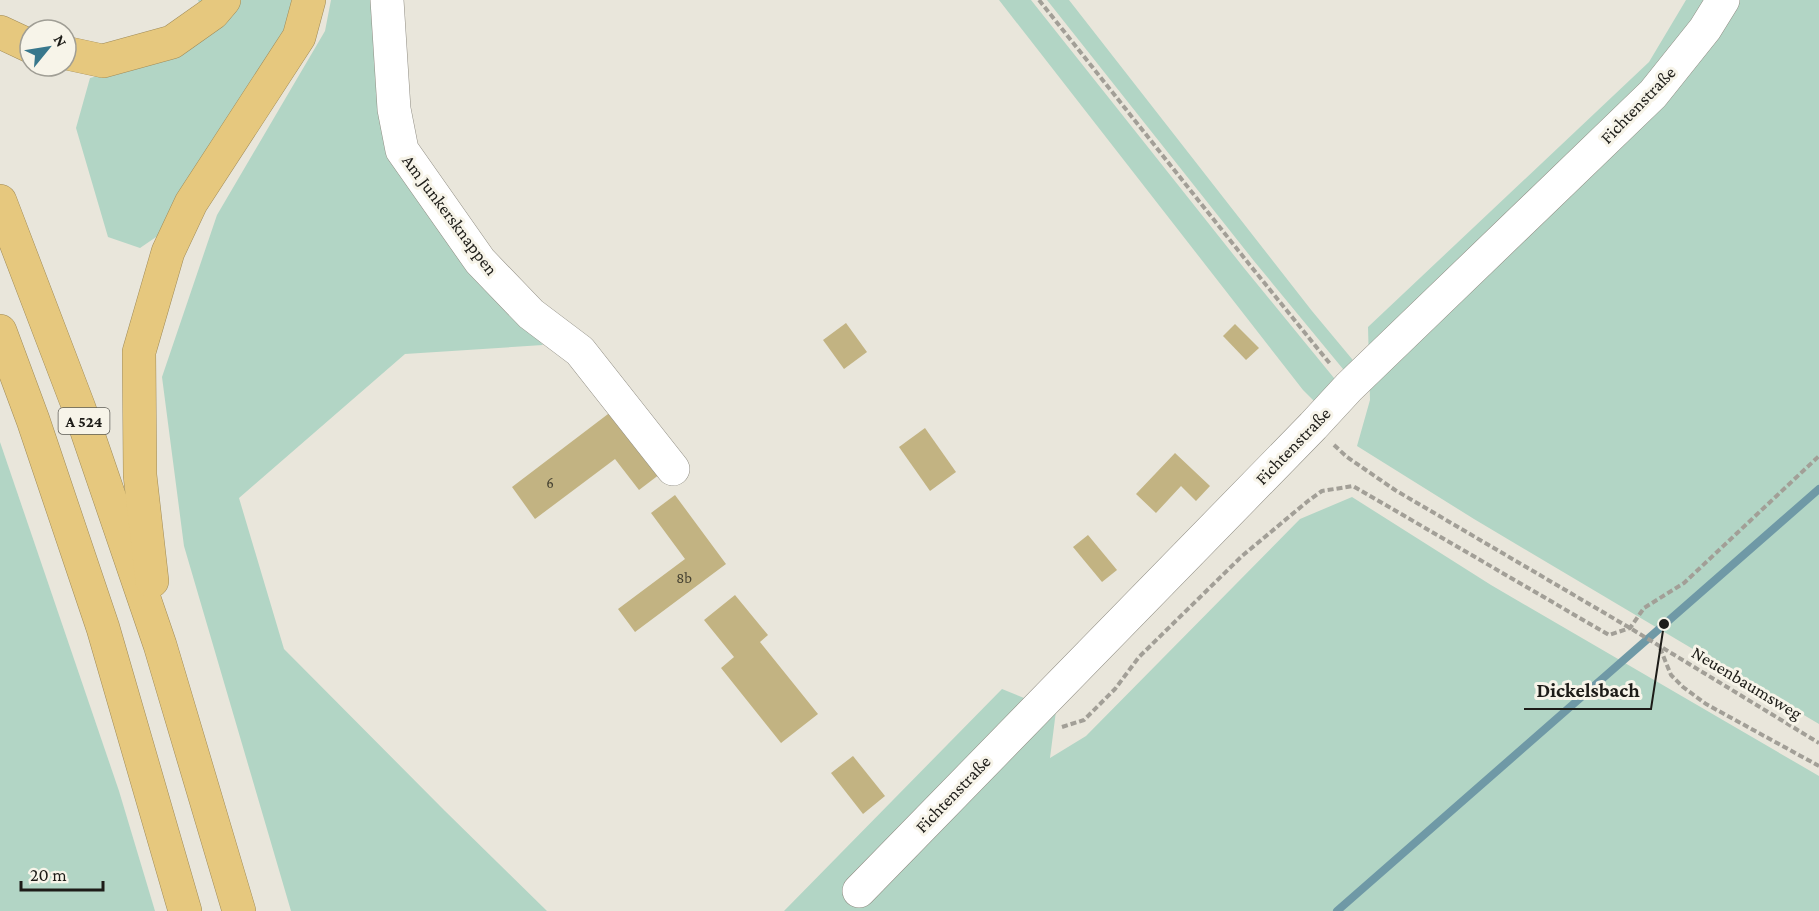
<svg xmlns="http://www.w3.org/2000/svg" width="1819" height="911" viewBox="0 0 1819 911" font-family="'Crimson Pro',serif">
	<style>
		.green { fill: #b2d5c5 }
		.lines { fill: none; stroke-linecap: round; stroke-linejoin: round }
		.stream { stroke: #6f99a6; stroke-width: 8 }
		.building { fill: #c2b382 }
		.minor-casing { stroke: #8f8c82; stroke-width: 34 }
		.highway-casing { stroke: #a08c5a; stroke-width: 34 }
		.path { stroke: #a29f97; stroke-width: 4; stroke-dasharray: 6 3; stroke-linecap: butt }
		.minor { stroke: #fff; stroke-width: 33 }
		.highway { stroke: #e6c87e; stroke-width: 33 }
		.labels { text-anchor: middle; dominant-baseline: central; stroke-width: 6; stroke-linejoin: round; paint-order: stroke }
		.number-label { font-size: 15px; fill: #464232 }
		.shield { fill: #f7f4e9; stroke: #5e5d57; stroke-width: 1.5 }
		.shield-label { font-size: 16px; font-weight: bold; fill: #1d1c18 }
		.street-label { font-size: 18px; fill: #1d1c18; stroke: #f7f4e9 }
		.leader { fill: none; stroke: #1d1c18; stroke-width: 2 }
		.callout-dot { fill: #1d1c18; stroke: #f7f4e9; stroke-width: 2 }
		.callout-label { font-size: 20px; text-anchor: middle; font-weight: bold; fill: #1d1c18; stroke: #f7f4e9; stroke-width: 6; stroke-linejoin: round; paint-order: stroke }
	</style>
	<rect width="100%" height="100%" fill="#e9e6db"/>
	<g class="green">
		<polygon points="198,0 300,0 290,35 159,235 140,248 108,237 76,128 90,78 182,53 212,34"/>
		<polygon points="331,0 379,0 388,149 464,253 543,345 405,354 239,498 284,649 445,811 547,911 291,911 184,546 162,377 217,215 325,31"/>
		<polygon points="999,0 1031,0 1244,268 1334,378 1334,388 1320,407 1303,390"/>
		<polygon points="1047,0 1069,0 1312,311 1357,365 1351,370 1343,369 1254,261"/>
		<polygon points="1686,0 1819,0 1819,724 1474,519 1357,446 1370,400 1368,327 1649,62"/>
		<polygon points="0,442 119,791 155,911 0,911"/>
		<polygon points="1352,497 1491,585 1819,776 1819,911 784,911 1002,689 1056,711 1050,758 1086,736 1300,519"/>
	</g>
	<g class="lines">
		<polyline class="stream" points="1337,911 1819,489"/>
	</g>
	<g class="building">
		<polygon points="846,323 867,352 844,369 823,340"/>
		<polygon points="1235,324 1259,348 1246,360 1223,336"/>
		<polygon points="612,411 660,474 639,490 615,459 535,519 512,487"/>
		<polygon points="925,428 956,472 930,491 899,447"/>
		<polygon points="1175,453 1210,486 1196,501 1181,486 1156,513 1136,494"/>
		<polygon points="675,495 726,564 635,632 618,609 685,559 651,513"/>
		<polygon points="1088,535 1117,570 1102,582 1073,547"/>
		<polygon points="735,595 768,635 760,642 818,714 781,743 721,668 734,657 704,620"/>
		<polygon points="853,756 885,796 863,814 831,773"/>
	</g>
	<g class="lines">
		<defs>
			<g id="minor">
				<polyline points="387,0 394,109 402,150 480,261 531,314 580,351 673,469"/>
				<polyline points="859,891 1313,426 1349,387 1653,94 1705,29 1723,0"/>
			</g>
			<g id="highway">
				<polyline points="0,32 30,46"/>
				<polyline points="66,53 103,61 172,42 213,13 224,0"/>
				<polyline points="0,201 79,408 160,645 239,911"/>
				<polyline points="0,331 33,420 103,628 185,911"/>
				<polyline points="152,581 140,475 139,352 168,252 191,203 299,37 309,0"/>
			</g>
		</defs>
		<use href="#minor" class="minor-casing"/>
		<use href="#highway" class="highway-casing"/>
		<g class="path">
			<polyline points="1039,0 1249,264 1331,365"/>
			<polyline points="1334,445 1347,457 1395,490 1630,628 1819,743"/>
			<polyline points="1660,648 1671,675 1683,687 1706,704 1819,766"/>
			<polyline points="1062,727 1084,720 1115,689 1139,657 1242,556 1308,501 1322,491 1353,486 1609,635 1630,628 1644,608 1684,583 1819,456"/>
		</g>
		<use href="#minor" class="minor"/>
		<use href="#highway" class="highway"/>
	</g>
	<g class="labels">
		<g class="number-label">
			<text x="550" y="483">6</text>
			<text x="684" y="578">8b</text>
		</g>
		<rect class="shield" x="58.5" y="408" width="51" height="26" rx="4.5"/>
		<g class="shield-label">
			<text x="84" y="421">A 524</text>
		</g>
		<g class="street-label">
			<text transform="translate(1638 105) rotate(-46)">Fichtenstraße</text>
			<text transform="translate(450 215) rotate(53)">Am Junkersknappen</text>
			<text transform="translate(1293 446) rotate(-46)">Fichtenstraße</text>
			<text transform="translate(1747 683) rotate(31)">Neuenbaumsweg</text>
			<text transform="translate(953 794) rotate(-46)">Fichtenstraße</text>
		</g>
	</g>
	<path class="leader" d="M1664 624L1651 709H1524"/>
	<circle class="callout-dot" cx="1664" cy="624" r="6"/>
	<g class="callout-label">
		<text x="1588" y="697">Dickelsbach</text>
	</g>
	<g transform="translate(48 48) rotate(60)"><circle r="28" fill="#f7f4e9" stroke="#a09e95" stroke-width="1.5"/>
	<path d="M0-4.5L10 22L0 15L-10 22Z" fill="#38778c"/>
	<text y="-9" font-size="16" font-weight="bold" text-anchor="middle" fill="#1d1c18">N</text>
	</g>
	<path d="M21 881v9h82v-9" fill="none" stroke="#1d1c18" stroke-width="3"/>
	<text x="30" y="881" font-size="18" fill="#1d1c18" stroke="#f7f4e9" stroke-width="4.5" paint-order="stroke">20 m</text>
</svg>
